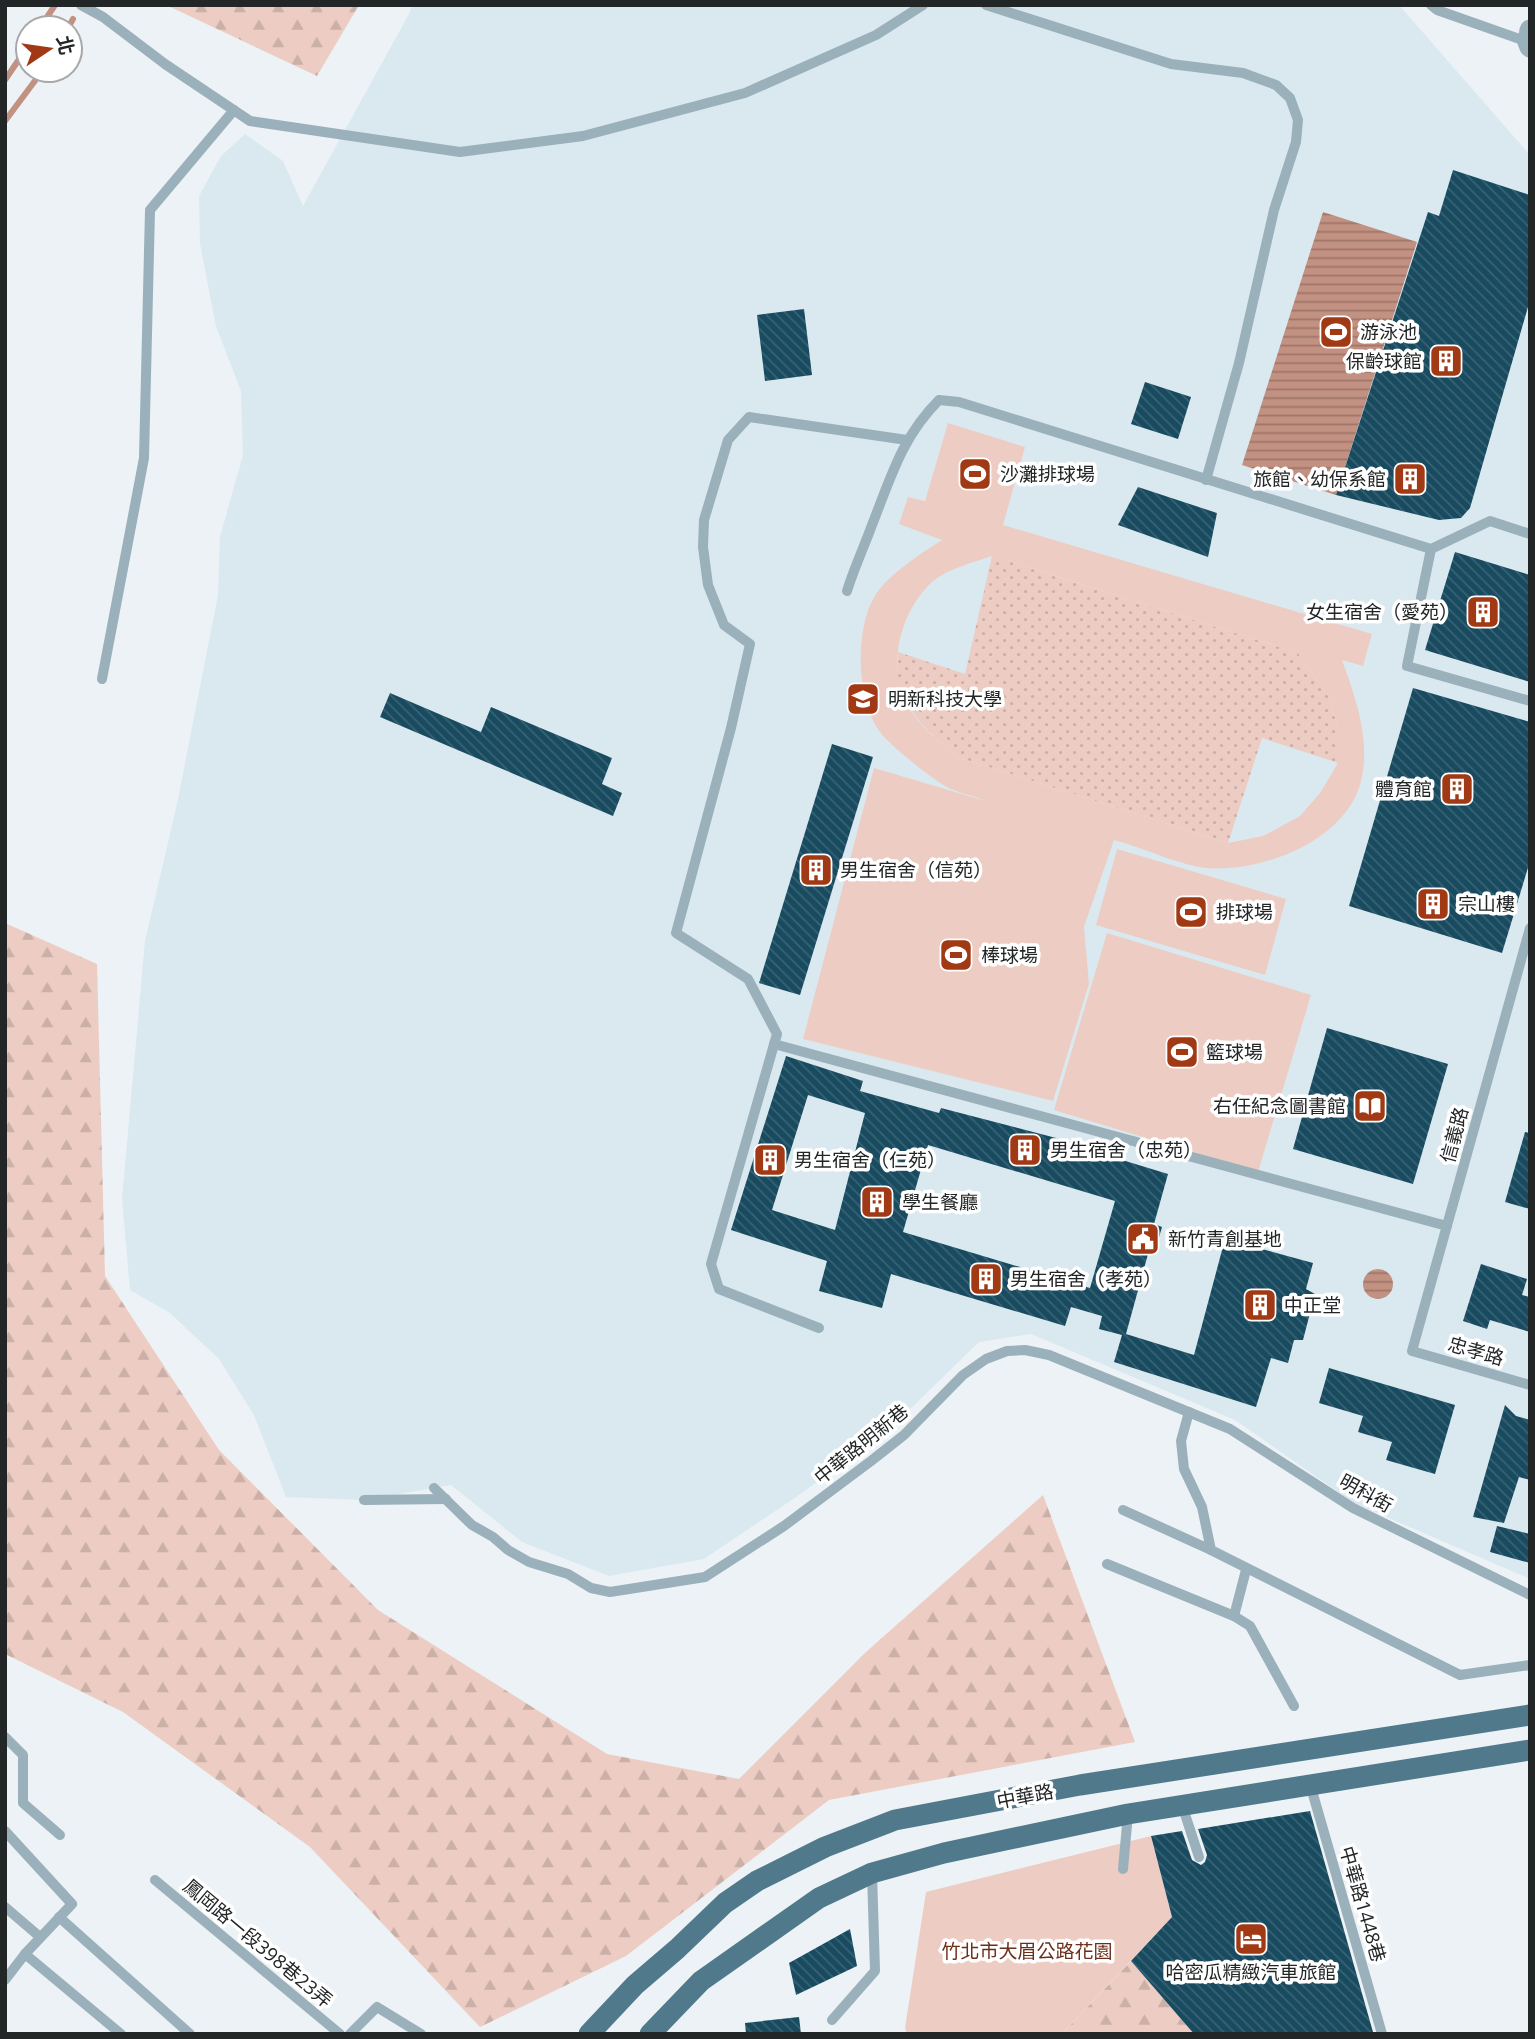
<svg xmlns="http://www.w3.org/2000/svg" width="1535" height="2039" viewBox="0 0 1535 2039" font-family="'Open Sans','Noto Sans TC',sans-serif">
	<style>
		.built { fill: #dae9f0 }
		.grass { fill: url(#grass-dots) }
		.forest { fill: url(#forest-firs) }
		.park { fill: #edcdc3; fill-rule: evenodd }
		.water { fill: url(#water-rules) }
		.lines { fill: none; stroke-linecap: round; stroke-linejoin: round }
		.stream { stroke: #c29181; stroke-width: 6 }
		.building { fill: url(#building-back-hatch); fill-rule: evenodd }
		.lane { stroke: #9ab0bb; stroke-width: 10 }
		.street { stroke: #9ab0bb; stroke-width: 21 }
		.primary { stroke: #50798c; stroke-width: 21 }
		.labels { text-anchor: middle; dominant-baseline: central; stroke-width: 7; stroke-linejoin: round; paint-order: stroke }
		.poi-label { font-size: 19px; fill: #232627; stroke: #fff; text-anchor: start }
		.street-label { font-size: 19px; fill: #232627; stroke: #fff }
		.park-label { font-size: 19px; fill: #6b2e19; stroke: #fff }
	</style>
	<defs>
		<pattern id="grass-dots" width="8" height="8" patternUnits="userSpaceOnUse" patternTransform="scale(1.75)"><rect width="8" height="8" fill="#edcdc3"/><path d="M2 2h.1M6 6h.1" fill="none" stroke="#cbb0a8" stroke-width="1.8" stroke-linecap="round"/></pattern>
		<pattern id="forest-firs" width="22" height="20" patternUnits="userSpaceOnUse" patternTransform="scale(1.75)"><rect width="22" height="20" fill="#edcdc3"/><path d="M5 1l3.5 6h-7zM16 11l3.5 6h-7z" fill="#cbb0a8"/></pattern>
		<pattern id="water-rules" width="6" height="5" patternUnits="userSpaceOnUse" patternTransform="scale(1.75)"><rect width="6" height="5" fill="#c29181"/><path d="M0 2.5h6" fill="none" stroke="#9d766a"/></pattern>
		<pattern id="building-back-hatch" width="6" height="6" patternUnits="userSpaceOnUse" patternTransform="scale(1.75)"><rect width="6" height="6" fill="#184b60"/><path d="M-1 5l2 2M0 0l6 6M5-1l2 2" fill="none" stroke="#396273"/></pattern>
	</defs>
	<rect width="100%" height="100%" fill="#ecf2f5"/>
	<polygon class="built" points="412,5 1399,5 1530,155 1530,1579 1354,1503 1235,1420 1031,1334 979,1342 901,1418 802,1493 704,1559 609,1576 522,1542 451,1485 364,1500 286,1497 254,1415 219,1359 170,1313 130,1290 122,1199 145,941 177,804 218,595 220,537 243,455 241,391 216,326 200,244 199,196 221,156 245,134 283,161 303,206 409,14"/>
	<path class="grass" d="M992 556 1298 653 1331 700 1338 730V763L1262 738 1228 843 957 757C933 736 905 713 898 680 897 671 898 661 898 652L965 674Z"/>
	<g class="forest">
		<polygon points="166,5 359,5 317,76"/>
		<polygon points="5,923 97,964 105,1276 219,1450 378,1610 607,1754 739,1779 866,1652 1043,1495 1135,1742 829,1800 626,1956 480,2027 310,1847 123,1712 5,1654"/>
		<polygon points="1131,1961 1194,2034 1062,2034"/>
	</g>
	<g class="park">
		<path d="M948 423 1025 447 1003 525 1372 634 1363 666 1342 660C1356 698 1372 744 1360 785 1343 842 1260 873 1206 868 1179 865 1141 847 1114 840L1084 927 1089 984 1053 1101 803 1039 874 768 986 801C975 796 962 794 951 789 938 784 888 744 880 732 856 700 854 628 876 594 888 575 923 552 942 540L899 524 908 497 925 501ZM992 556 1298 653 1331 700 1338 730V763L1320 793 1300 816 1263 836 1228 843 957 757C940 742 920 727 908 706 886 666 900 612 932 582 948 568 973 563 992 556Z"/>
		<polygon points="1117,849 1286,899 1265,975 1096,925"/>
		<polygon points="1107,933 1311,995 1258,1172 1054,1110"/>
		<polygon points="1151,1836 1172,1917 1062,2034 907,2034 905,2028 926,1892"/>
	</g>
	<g class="water">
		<polygon points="1323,212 1417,242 1336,495 1242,465"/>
		<circle cx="1378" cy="1284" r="15"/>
	</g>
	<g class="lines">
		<g class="stream">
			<polyline points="40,28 55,5"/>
			<polyline points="68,28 73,19"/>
			<polyline points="5,80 28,46"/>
			<polyline points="5,121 43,70"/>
		</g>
	</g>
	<g class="building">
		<polygon points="1453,170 1530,195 1530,300 1470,508 1461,518 1439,520 1336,495 1428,212 1439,216"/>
		<polygon points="804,309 812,375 765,381 757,315"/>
		<polygon points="1145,382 1191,397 1178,439 1131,424"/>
		<polygon points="1138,487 1217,513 1208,557 1118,525"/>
		<polygon points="1455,552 1530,575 1530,682 1425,650"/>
		<polygon points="1413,688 1530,722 1530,861 1502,953 1349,906"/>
		<polygon points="390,693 481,732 491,707 612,758 602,784 622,793 613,816 380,717"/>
		<polygon points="832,744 873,757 800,995 759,983"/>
		<polygon points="1327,1028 1448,1064 1413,1184 1293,1149"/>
		<path d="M786 1056 863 1081 860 1091 939 1113 941 1108 1121 1155 1119 1159 1168 1174 1154 1224 1162 1227 1154 1255 1148 1254 1126 1334 1194 1355 1225 1239 1313 1263 1306 1289 1315 1294 1303 1340H1294L1288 1363 1271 1358 1256 1407 1114 1362 1122 1335 1099 1329 1102 1316 1071 1307 1065 1326 891 1274 882 1308 819 1291 827 1261 731 1230ZM808 1095 865 1113 835 1230 772 1210ZM928 1145 1115 1201 1090 1288 903 1232Z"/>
		<polygon points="1525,1132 1530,1133 1530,1209 1505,1202"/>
		<polygon points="1481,1264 1527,1279 1522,1295 1530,1297 1530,1332 1490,1320 1487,1329 1463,1321"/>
		<polygon points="1329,1368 1455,1405 1435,1474 1386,1460 1392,1442 1358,1432 1363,1416 1319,1403"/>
		<polygon points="1505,1405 1516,1416 1530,1420 1530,1480 1519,1477 1504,1523 1473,1517"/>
		<polygon points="1497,1526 1530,1534 1530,1563 1490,1552"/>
		<polygon points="1310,1811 1373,2032 1362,2034 1194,2034 1131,1961 1172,1917 1151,1836 1182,1831 1192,1860 1201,1865 1205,1862 1207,1855 1198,1829"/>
		<polygon points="850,1929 857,1966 796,1995 789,1963"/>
		<polygon points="799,2017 801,2034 746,2034 745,2023"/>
	</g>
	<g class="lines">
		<g class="lane">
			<polyline points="81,5 103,17 165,64 250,121 460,152 583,136 745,93 876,35 923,5"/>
			<polyline points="986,5 1171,64 1243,73 1276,85 1290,98 1298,120 1296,142 1274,210 1239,363 1206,480"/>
			<polyline points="1431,5 1437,10 1528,42"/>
			<polyline points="1431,549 1407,666 1530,701"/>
			<path d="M847 591C854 568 864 547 872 525 891 477 902 437 939 400L959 402 1431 549 1490 521 1530 534"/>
			<polyline points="102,679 144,458 150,210 234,110"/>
			<polyline points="1530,928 1412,1351 1530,1385"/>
			<polyline points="774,1044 1447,1226"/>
			<polyline points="819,1328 719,1289 711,1264 777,1034 748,979 676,933 731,728 750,644 724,625 708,585 703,547 704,520 728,440 749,417 907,440"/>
			<polyline points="1189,1412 1181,1441 1184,1469 1202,1507 1211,1550 1460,1675 1530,1665"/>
			<polyline points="434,1488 472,1525 493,1537 508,1550 529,1562 568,1574 591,1588 610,1592 705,1577 784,1526 871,1461 904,1435 963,1375 986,1359 1007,1351 1025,1350 1049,1355 1230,1429 1353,1508 1530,1595"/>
			<polyline points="364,1500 446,1499"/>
			<polyline points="1123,1510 1211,1550"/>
			<polyline points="1107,1564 1234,1616 1250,1626 1294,1706"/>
			<polyline points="1234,1616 1246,1570"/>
			<polyline points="5,1737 23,1755 23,1803 60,1835"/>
			<polyline points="1310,1784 1382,2034"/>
			<polyline points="1182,1805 1199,1857"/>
			<polyline points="5,1831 72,1904 25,1954 5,1980"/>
			<polyline points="1123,1869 1128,1814"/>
			<polyline points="155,1880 340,2034"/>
			<polyline points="5,1907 40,1937"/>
			<polyline points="59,1917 190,2034"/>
			<polyline points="25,1954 121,2034"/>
			<polyline points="832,2020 875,1971 872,1873"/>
			<polyline points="350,2034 377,2007 421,2034"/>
		</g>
		<polyline class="street" points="1530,30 1528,42 1530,47"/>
		<g class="primary">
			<polyline points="589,2034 635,1985 677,1949 725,1903 757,1881 825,1847 895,1820 1080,1785 1530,1715"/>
			<polyline points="650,2034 701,1981 819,1898 872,1873 944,1853 1128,1814 1530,1750"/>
		</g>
	</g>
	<defs>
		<symbol id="stadium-square" viewBox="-11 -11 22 22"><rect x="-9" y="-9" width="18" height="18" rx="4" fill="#a03914" stroke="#fff"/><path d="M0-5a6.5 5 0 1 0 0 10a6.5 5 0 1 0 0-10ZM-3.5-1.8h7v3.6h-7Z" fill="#fff"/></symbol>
		<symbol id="building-square" viewBox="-11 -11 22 22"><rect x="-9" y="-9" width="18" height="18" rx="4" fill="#a03914" stroke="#fff"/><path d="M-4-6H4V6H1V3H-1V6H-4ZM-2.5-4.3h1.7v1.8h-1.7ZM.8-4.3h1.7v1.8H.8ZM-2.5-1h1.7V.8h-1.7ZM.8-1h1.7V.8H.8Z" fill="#fff"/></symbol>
		<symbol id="university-square" viewBox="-11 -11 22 22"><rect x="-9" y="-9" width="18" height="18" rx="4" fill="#a03914" stroke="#fff"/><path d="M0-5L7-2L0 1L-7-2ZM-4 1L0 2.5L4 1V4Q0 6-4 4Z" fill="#fff"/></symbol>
		<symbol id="library-square" viewBox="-11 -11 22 22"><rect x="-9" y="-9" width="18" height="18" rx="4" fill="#a03914" stroke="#fff"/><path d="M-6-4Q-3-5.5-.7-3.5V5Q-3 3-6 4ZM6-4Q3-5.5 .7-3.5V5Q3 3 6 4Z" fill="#fff"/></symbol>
		<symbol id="civic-square" viewBox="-11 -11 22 22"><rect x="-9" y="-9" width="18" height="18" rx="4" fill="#a03914" stroke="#fff"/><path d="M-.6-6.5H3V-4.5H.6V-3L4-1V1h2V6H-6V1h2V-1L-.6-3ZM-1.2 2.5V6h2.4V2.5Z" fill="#fff"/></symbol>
		<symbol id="hotel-square" viewBox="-11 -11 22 22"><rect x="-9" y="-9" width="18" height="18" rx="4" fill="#a03914" stroke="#fff"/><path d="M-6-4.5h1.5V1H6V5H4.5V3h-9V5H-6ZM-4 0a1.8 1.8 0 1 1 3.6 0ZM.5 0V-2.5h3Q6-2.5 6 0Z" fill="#fff"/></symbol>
	</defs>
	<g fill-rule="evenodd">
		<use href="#stadium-square" x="1317" y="313" width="38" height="38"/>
		<use href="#building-square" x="1427" y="342" width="38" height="38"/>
		<use href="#stadium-square" x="956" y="455" width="38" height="38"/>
		<use href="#building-square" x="1391" y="460" width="38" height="38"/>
		<use href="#building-square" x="1464" y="593" width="38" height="38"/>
		<use href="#university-square" x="844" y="680" width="38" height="38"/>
		<use href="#building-square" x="1438" y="770" width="38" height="38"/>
		<use href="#building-square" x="797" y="851" width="38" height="38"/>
		<use href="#building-square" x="1414" y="885" width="38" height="38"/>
		<use href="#stadium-square" x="1172" y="893" width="38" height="38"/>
		<use href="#stadium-square" x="937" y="936" width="38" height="38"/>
		<use href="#stadium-square" x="1163" y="1033" width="38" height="38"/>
		<use href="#library-square" x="1351" y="1087" width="38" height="38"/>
		<use href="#building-square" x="1006" y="1131" width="38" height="38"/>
		<use href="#building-square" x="751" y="1141" width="38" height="38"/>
		<use href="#building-square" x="858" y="1183" width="38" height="38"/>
		<use href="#civic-square" x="1124" y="1220" width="38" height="38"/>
		<use href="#building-square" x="967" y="1260" width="38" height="38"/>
		<use href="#building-square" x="1241" y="1286" width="38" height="38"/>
		<use href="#hotel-square" x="1232" y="1920" width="38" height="38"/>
	</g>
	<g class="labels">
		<g class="poi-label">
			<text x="1360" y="332">游泳池</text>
			<text x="1422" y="361" text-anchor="end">保齡球館</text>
			<text x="1000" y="474">沙灘排球場</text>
			<text x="1386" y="479" text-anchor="end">旅館、幼保系館</text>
			<text x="1458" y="612" text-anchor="end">女生宿舍（愛苑）</text>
			<text x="888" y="699">明新科技大學</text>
			<text x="1432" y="789" text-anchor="end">體育館</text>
			<text x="840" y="870">男生宿舍（信苑）</text>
			<text x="1458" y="904">宗山樓</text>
			<text x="1216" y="912">排球場</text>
			<text x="981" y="955">棒球場</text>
			<text x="1206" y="1052">籃球場</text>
			<text x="1346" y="1106" text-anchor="end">右任紀念圖書館</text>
			<text x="1050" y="1150">男生宿舍（忠苑）</text>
			<text x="794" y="1160">男生宿舍（仁苑）</text>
			<text x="902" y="1202">學生餐廳</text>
			<text x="1168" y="1239">新竹青創基地</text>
			<text x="1010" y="1279">男生宿舍（孝苑）</text>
			<text x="1284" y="1305">中正堂</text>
			<text x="1251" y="1972" text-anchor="middle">哈密瓜精緻汽車旅館</text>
		</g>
		<g class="street-label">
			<text transform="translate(1454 1135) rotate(-75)">信義路</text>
			<text transform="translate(1476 1351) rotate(16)">忠孝路</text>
			<text transform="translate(861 1444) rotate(-39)">中華路明新巷</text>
			<text transform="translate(1366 1493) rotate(29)">明科街</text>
			<text transform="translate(1025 1796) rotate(-11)">中華路</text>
			<text transform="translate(1363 1904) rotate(74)">中華路1448巷</text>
			<text transform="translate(258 1943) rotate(40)">鳳岡路一段398巷23弄</text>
		</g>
		<g class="park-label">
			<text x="1027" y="1951">竹北市大眉公路花園</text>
		</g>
	</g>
	<rect width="1535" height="2039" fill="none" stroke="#232627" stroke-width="14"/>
	<g transform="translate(49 49) rotate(77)"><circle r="33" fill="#ffffff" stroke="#a7a8a9" stroke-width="2"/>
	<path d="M0-5L12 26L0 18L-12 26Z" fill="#a03914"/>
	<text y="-10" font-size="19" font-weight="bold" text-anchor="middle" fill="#232627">北</text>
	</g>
</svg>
